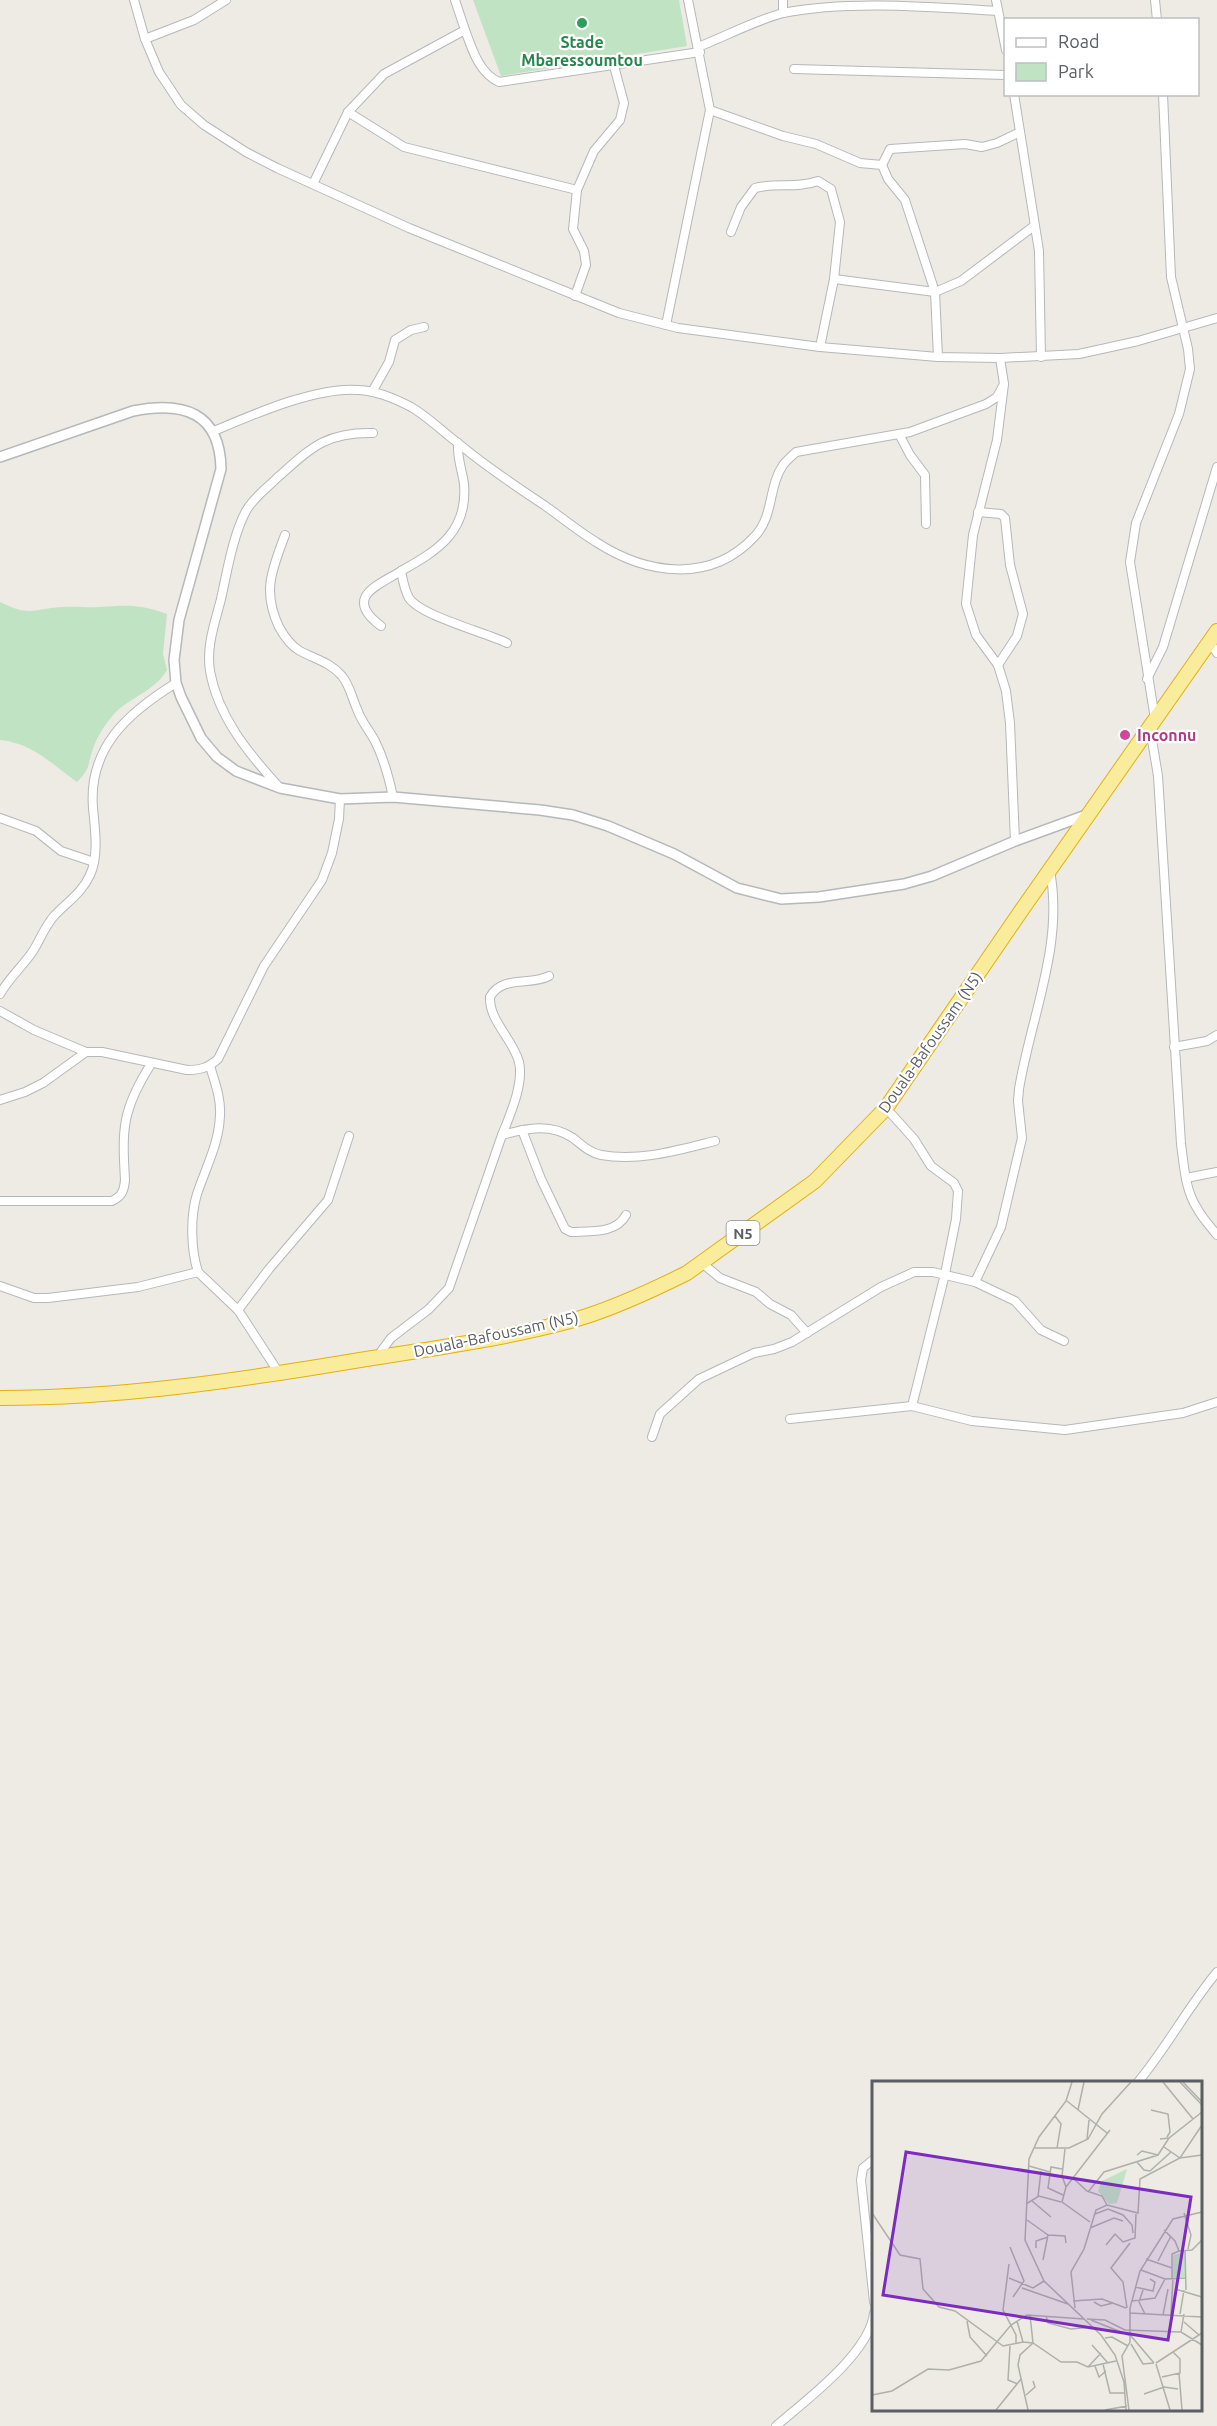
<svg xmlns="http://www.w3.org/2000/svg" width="1217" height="2426" viewBox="0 0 1217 2426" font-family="Ubuntu,sans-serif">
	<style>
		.green { fill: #c0e3c3 }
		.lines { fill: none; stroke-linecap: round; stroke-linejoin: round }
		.minor-casing { stroke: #b5b8bc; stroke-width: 10 }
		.tertiary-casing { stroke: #b5b8bc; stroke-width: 12 }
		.trunk-casing { stroke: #e4b00c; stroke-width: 16 }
		.minor { stroke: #fff; stroke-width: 8 }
		.tertiary { stroke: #fff; stroke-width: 9 }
		.trunk { stroke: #f9ec9c; stroke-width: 14 }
		.leisure-dot { fill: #2e9e5b; stroke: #fff; stroke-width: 2 }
		.hotel-dot { fill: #d1479c; stroke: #fff; stroke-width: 2 }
		.labels { text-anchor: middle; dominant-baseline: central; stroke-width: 4.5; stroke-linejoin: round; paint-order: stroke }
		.shield { fill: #fff; stroke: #8c8e92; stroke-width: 1.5 }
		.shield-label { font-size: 15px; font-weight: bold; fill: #5b5e63 }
		.leisure-label { font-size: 16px; font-weight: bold; fill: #27864d; stroke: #fff }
		.hotel-label { font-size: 16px; font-weight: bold; fill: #b23c85; stroke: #fff; text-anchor: start }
		.street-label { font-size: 16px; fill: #5b5e63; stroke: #fff }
		.inset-road { fill: none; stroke: #afafac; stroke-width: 1.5 }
		.view { fill: #7b2cbf; fill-opacity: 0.15; stroke: #7b2cbf; stroke-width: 3 }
		.inset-edge { fill: none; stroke: #5b5e63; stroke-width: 3 }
	</style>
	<rect width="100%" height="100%" fill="#edebe3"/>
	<g class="green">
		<polygon points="473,0 679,0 687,46 501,76"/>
		<path d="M0 602C30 617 32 609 62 607 75 606 87 608 99 607 128 605 139 604 167 614L163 654 167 670C155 691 130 697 114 714 106 723 98 735 94 746 87 764 92 767 77 782 52 764 32 743 0 740Z"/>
	</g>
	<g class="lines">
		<defs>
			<g id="minor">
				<polyline points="134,0 145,39 159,72 181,105 204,125 246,152 277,168 409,228 619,313 678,328 820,347 938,357 1000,358 1079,354 1138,341 1217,318"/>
				<polyline points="783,0 783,13"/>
				<polyline points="996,0 1006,50"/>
				<polyline points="1155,0 1157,20"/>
				<path d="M465 30C472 49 479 73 499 82L700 52"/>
				<polyline points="145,39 194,20 226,0"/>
				<path d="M698 47C726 36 754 21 783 13 848 0 931 7 998 11"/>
				<polyline points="794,69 1006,75"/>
				<polyline points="1014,94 1039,251 1041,357"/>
				<polyline points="710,110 783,136 816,144 860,163 882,165 888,179 905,200 935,292 938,357"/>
				<polyline points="348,112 404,147 577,190"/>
				<polyline points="882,165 890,149 965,144 982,147 997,143 1020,132"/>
				<polyline points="313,184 348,112 384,74 465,30 455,0"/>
				<path d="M731 232 741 207 755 188C779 182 795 189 818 181L831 189 840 222 834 279 820 347"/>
				<polyline points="834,279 935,292 961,281 1034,226"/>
				<polyline points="575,296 586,265 584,251 573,229 577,190 594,151 620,120 624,103 614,66"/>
				<polyline points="666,325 710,110 688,0"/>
				<polyline points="1000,358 1004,384 997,440 973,535 966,604 976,635 998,665 1006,691 1010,723 1015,841"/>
				<polyline points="372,392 389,362 395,340 411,330 424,327"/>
				<path d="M214 431C252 415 317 386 359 390 376 391 396 399 411 407 427 416 443 432 458 443 457 458 462 470 464 484 468 531 439 550 401 571 403 580 404 589 409 598 421 616 484 632 507 643"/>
				<polyline points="899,434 910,455 925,475 926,524"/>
				<path d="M458 443C485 466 514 485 544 505 561 517 578 531 596 542 647 575 711 584 755 536 774 516 768 487 783 465 787 460 792 456 796 452L910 432 986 404 997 397 1004 384"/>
				<polyline points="978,512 1001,514 1005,518 1010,565 1023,614 1017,636 998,665"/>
				<path d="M285 535C272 570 262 591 279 627 284 636 291 646 300 651 315 659 330 662 342 676 350 686 352 698 357 709 361 721 369 730 375 741 384 759 389 778 393 797"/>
				<path d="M381 626C342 597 379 585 401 571"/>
				<polyline points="1210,642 1217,653"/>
				<polyline points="1147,679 1163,647 1217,467"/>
				<polyline points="1155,719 1130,562 1136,523 1179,414 1190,369 1188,349 1171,277 1163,94"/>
				<path d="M1150 728 1158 776 1181 1144C1184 1165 1185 1190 1197 1208 1202 1218 1210 1226 1217 1235"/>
				<path d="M279 787C249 754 218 717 210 671 206 646 215 623 221 599 227 572 233 535 246 511 254 497 266 489 277 478 311 448 325 432 373 433"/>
				<polyline points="0,818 36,831 61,851 94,862"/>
				<path d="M0 994C9 978 23 966 33 951 40 940 45 926 54 916 67 902 82 893 90 875 99 856 95 829 93 808 88 747 129 712 176 683"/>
				<polyline points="0,1011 34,1030 86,1052"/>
				<polyline points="1174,1047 1207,1041 1217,1035"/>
				<path d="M210 1066C215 1083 221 1098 220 1115 219 1144 206 1167 197 1194 190 1217 191 1250 198 1272L238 1310 279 1373"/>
				<path d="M0 1100 25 1092 43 1083 86 1052H102L187 1070C200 1070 208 1068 218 1059L264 966 322 880 332 853 339 819 340 799"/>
				<polyline points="886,1108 914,1139 931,1166 954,1183 958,1191 956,1219 945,1274 912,1406"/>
				<path d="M522 1130 541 1179 565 1229 571 1232C590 1231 616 1234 626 1215"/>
				<path d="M502 1135C510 1115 524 1084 519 1062 513 1039 489 1021 490 997 502 975 530 986 549 976"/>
				<polyline points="1186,1178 1217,1172"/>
				<path d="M0 1201H112C122 1196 124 1191 125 1180 122 1128 122 1110 151 1064"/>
				<polyline points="702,1263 720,1278 756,1292 770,1304 791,1315 807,1333"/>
				<path d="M975 1282 1001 1227 1022 1138 1018 1101 1019 1089C1031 1017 1064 944 1050 871"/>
				<polyline points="0,1286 34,1298 48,1298 138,1287 198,1272"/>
				<polyline points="238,1310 269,1269 328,1200 349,1136"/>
				<path d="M377 1357 391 1338 429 1309 449 1288 502 1135C527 1128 551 1123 573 1138 582 1145 590 1153 601 1155 639 1162 679 1150 715 1141"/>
				<polyline points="790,1419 912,1406 972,1421 1065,1430 1183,1413 1217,1402"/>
				<polyline points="652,1437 660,1414 699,1379 754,1353 774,1349 792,1342 881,1287 914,1272 933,1272 975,1282 1015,1301 1041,1330 1064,1341"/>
				<path d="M1138 2082C1167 2047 1188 2007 1217 1972"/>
				<polyline points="874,2159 863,2168 861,2180 874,2302"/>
				<path d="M776 2426C805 2401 870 2353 874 2313"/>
			</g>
			<path id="tertiary" d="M0 457 133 411C183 401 220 412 221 469L179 620 174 660 176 683 181 697 201 738 217 757 236 771 280 788 340 799 393 797 540 810 573 815 608 826 674 854 737 888 781 899 819 897 904 884 932 876 1015 841 1089 814"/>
			<path id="trunk" d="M0 1398C121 1398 241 1380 360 1360 431 1349 504 1339 574 1320 612 1309 651 1291 687 1273L815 1181 886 1108 1021 911 1217 631"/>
		</defs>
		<use href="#minor" class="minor-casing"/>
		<use href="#tertiary" class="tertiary-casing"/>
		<use href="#trunk" class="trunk-casing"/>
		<use href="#minor" class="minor"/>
		<use href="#tertiary" class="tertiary"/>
		<use href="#trunk" class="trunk"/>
	</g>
	<circle class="leisure-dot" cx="582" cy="23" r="6"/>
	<circle class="hotel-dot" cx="1125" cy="735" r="6"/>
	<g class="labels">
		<rect class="shield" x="726.5" y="1221" width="33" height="24" rx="4.5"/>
		<g class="shield-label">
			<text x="743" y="1233">N5</text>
		</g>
		<g class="leisure-label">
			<text x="582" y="42">Stade<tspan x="582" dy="18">Mbaressoumtou</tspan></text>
		</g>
		<g class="hotel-label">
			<text x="1137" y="735">Inconnu</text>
		</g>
		<g class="street-label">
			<text transform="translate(930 1042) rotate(-55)">Douala-Bafoussam (N5)</text>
			<text transform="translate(496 1334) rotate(-12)">Douala-Bafoussam (N5)</text>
		</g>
	</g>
	<g transform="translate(872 2081)">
		<rect width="330" height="330" fill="#edebe3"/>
		<path d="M255 88 245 122 237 123 226 110 230 100ZM313 171V196H301V174Z" fill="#c0e3c3"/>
		<path class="inset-road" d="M200 1 194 20 167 56 157 78 153 159 172 200 229 254 243 274 252 301 254 329M291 1 321 38M308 1 330 24M311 1 330 21M195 20 235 52M206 29 212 1M279 29 296 33 298 51 295 56M183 35 189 43 185 67M215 58 217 39M288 58 297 57 330 31M292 66 308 77 330 74M163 67H197L216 58 230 33 259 1M193 68 190 95 194 106 190 121 218 141M265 74 270 70 286 74M265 81 272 89 278 90 299 71M157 85 178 91M190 88 179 86 176 107 191 114M201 97 215 110 230 115 235 124M194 106 238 49M216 111 232 91 286 74 297 57M166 116 169 90M160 120 179 136M154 123 167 115 189 121M0 132 28 174 48 178 51 208 67 226 83 230 131 265 151 261M312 132 319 154 316 168M223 133 236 128 251 134 260 144 261 152M155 139 176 154 171 179M218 147 242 137 251 140M292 149 303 160 307 170 320 169 330 159M176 154 193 155 194 162M234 164 243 153 251 161 263 157 264 133M138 166 152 200 141 216M164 167V160L176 156M313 169 314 209M274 178 300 187M286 180 299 155M137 183 131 229 144 254V262M269 189 293 198 314 197M137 197 161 207 172 200M300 197V173L307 170M263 206 281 210 283 201 278 198M150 207 196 223M303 208 330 216M271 209 267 221 273 233M201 220 230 218 254 227M260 220 283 217 293 198M222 221 229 225 241 222M203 227 199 191 212 168 224 129 235 124 266 132 268 98 308 77 330 44M255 227 251 201 239 187 258 162M258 232 330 236M299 233 301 197M308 233 312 209M291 234 296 208M174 235 176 242 199 248 221 246M215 238 233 239 253 249 309 251 330 264M219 239 259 255 282 282M95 240 98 256 115 275M145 240 151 261 161 262 189 281H205L216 286 244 280M312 241 327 254M309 251 312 233M233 257 240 256 256 265M259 263 271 283 282 282M220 264 236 282M138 265 136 299 146 303M284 282 330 252M231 283 238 312H253M284 283 298 329M223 285 227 296 234 290M216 286 229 272M307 292 310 329M290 296 308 292V278L301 271M272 313 292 306 306 308M0 314 20 310 56 288 77 289 109 280 139 244 155 234 212 238M154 314 163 306 161 300M124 329 149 298M156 329 146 284 148 274 161 262 158 234M233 329 255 325M257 329 250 275 258 261V227L268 190 301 138 330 131"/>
		<path class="view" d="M34 71 319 116 296 259 11 214Z"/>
		<rect width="330" height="330" class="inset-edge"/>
	</g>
	<rect x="1004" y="18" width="195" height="78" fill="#ffffff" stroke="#bdbfc1" stroke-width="1.5"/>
	<rect x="1016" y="38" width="30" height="9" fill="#ffffff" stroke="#bdbfc1" stroke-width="1.5"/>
	<text x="1058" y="48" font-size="18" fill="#5b5e63">Road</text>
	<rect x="1016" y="63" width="30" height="18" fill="#c0e3c3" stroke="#bdbfc1" stroke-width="1.5"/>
	<text x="1058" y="78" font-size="18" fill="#5b5e63">Park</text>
</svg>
